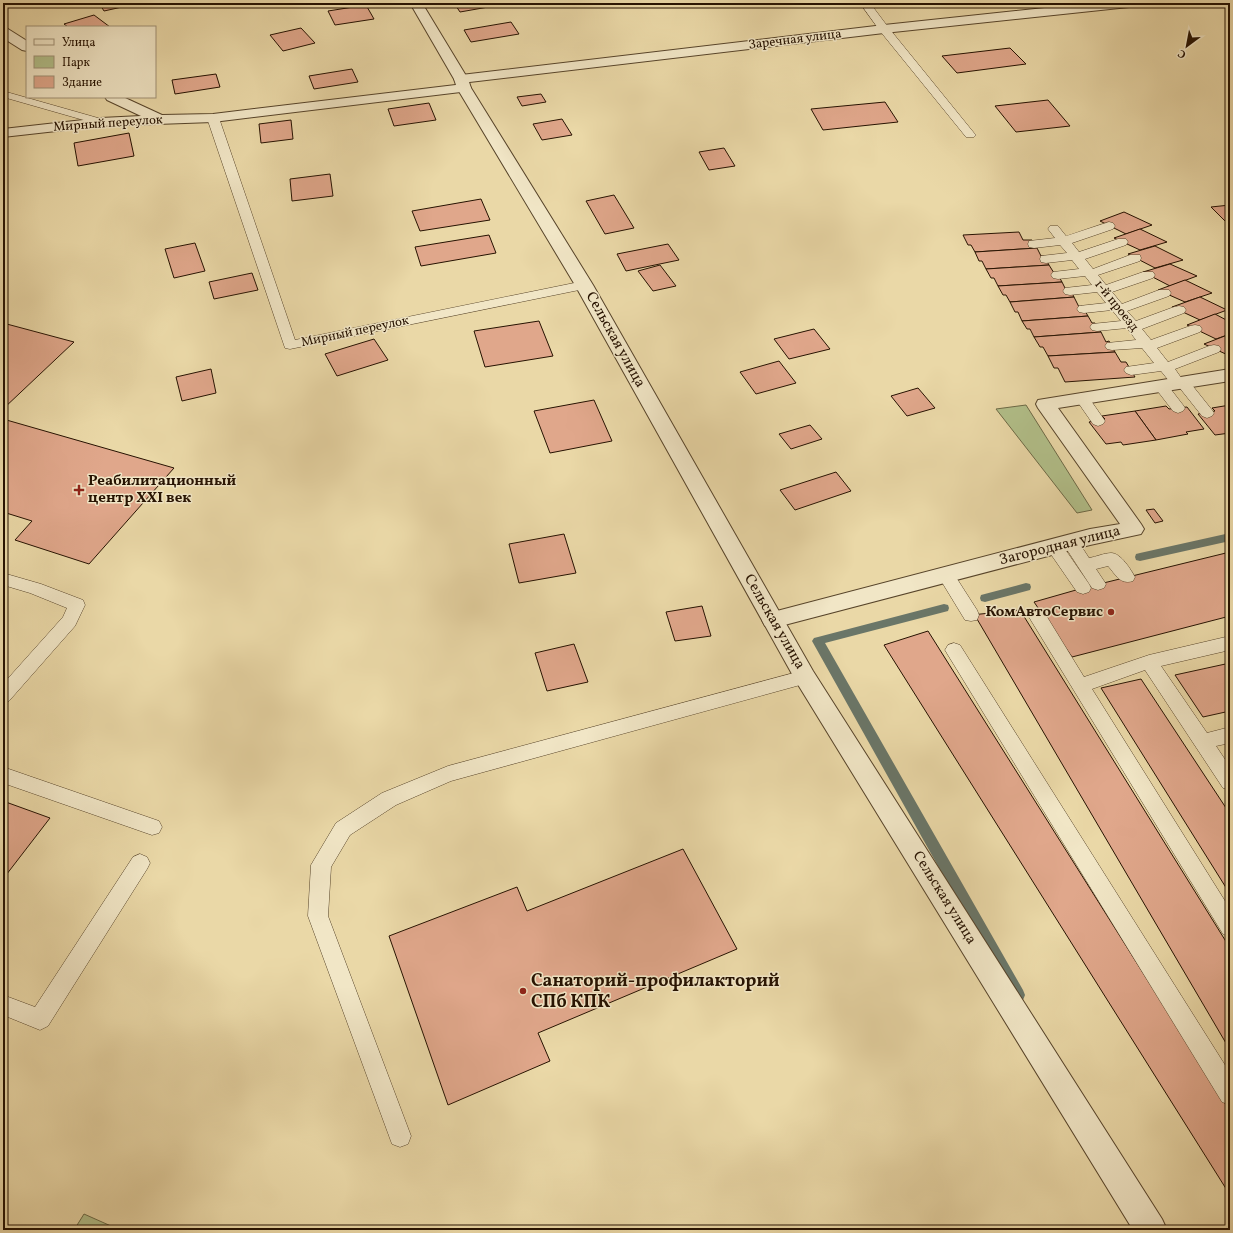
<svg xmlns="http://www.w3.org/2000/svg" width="1233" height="1233" viewBox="0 0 1233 1233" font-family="Vollkorn,serif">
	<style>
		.green { fill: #b2c08a; stroke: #6c6946 }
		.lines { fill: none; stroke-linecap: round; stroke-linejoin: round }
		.stream { fill: #6a7668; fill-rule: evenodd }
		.building { fill: #e0a78b; stroke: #261201 }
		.service-casing { stroke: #57442a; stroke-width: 1 }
		.minor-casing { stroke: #57442a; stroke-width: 2 }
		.tertiary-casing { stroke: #57442a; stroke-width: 2 }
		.service { fill: #f1e6c6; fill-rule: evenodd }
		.minor { fill: #f1e6c6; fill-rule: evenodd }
		.tertiary { fill: #f1e6c6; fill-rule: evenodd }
		.poi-dot { fill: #8f2418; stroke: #f1e6c6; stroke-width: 1.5 }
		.labels { text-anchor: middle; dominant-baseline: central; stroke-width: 3; stroke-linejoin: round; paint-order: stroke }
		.far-street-label { font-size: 13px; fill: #261201; stroke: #f1e6c6 }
		.street-label { font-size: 15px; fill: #261201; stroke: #f1e6c6 }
		.poi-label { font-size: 15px; font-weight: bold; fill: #261201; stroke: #f1e6c6; text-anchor: start }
		.near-poi-label { font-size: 18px; font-weight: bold; fill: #261201; stroke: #f1e6c6; text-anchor: start }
	</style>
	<rect width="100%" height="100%" fill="#ead8a7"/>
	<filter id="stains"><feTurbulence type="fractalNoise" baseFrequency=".005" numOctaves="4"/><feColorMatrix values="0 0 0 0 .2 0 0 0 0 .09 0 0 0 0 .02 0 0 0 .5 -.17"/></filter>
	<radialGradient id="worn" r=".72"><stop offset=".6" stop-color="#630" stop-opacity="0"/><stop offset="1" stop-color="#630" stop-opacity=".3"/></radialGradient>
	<g class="green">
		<polygon points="1026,405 1092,510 1077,513 996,409"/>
		<polygon points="84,1214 120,1230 74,1230"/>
	</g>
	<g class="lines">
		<g class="stream">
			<polygon points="1230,533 1230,541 1140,561 1136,560 1135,557 1136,554 1140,553"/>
			<polygon points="1026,583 1030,584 1031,587 1030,590 985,602 981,601 980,598 981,595"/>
			<polygon points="944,604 948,605 949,608 948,611 825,643 1023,990 1025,995 1023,1000 1018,1002 1013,1000 812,641 814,638 818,637"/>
		</g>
	</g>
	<g class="building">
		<polygon points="99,3 140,3 104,11"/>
		<polygon points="454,3 492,3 494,6 460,12"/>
		<polygon points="366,5 374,19 335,25 328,11"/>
		<polygon points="94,15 110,27 68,27 64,24"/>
		<polygon points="511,22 519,34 471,42 464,30"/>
		<polygon points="301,28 315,43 283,51 270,35"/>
		<polygon points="1010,48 1026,64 957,73 942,56"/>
		<polygon points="352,69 358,82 314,89 309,76"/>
		<polygon points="216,74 220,87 175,94 172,80"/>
		<polygon points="541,94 546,102 522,106 517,97"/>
		<polygon points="1048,100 1070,126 1016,132 995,106"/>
		<polygon points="885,102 898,122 823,130 811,109"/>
		<polygon points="429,103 436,120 394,126 388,109"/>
		<polygon points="562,119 572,135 542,140 533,124"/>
		<polygon points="291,120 293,139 261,143 259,124"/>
		<polygon points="129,133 134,156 78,166 74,143"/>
		<polygon points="724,148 735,166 709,170 699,152"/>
		<polygon points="330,174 333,196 292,201 290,179"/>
		<polygon points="614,195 634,228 605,234 586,201"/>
		<polygon points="481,199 490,220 420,231 412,211"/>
		<polygon points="1230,205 1230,223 1227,223 1211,207"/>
		<polygon points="1124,212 1152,225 1126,234 1100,221"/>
		<polygon points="1140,229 1167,242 1140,250 1114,238"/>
		<polygon points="1019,232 1023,240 1032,240 1037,248 975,252 971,245 968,245 963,235"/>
		<polygon points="489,235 496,253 421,266 415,247"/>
		<polygon points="195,243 205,271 174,278 165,249"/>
		<polygon points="668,244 679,260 626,271 617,254"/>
		<polygon points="1155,246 1183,260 1155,268 1128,254"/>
		<polygon points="1037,248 1041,256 1044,256 1049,265 986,269 982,261 979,261 975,252"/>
		<polygon points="1170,264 1197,276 1170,286 1143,272"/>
		<polygon points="660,265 676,286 653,291 638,271"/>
		<polygon points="1049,265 1054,273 1057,273 1062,282 998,286 994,278 991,278 986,269"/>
		<polygon points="252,273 258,290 214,299 209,282"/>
		<polygon points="1185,280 1212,293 1185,302 1158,290"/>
		<polygon points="1062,282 1066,290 1070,289 1074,297 1010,302 1006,295 1003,295 998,286"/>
		<polygon points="1074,297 1079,307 1082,306 1088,316 1022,321 1018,312 1015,312 1010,302"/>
		<polygon points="1200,297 1227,310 1200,320 1172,307"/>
		<polygon points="1215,314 1230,322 1230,334 1216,339 1187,325"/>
		<polygon points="1088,316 1092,323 1095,323 1101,332 1034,337 1030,329 1027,329 1022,321"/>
		<polygon points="539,321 553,356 485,367 474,331"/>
		<polygon points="3,323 74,342 3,409"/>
		<polygon points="814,329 830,349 789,359 774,339"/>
		<polygon points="1101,332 1106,342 1109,341 1115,352 1048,356 1043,347 1040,347 1034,337"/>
		<polygon points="1230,334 1230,356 1204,344"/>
		<polygon points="374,339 388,360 337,376 325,354"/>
		<polygon points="1115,352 1121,362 1126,362 1135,377 1065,382 1058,368 1054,368 1048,356"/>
		<polygon points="779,361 796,383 756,394 740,372"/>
		<polygon points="211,369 216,393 182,401 176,377"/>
		<polygon points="918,388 935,408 907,416 891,396"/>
		<polygon points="594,400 612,441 550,453 534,411"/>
		<polygon points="1230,405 1230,433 1215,435 1198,414 1215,411 1212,408"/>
		<polygon points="1166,406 1169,409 1187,407 1204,429 1186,432 1188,434 1156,440 1135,411"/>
		<polygon points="1135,411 1156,440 1123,445 1121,442 1106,444 1089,422 1105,419 1102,416"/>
		<polygon points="3,419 174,468 89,564 15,540 32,521 3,512"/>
		<polygon points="810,425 822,439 791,449 779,434"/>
		<polygon points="836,472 851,491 795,510 780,490"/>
		<polygon points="1154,509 1163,521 1155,523 1146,510"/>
		<polygon points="564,534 576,573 519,583 509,544"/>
		<polygon points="1230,552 1230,616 1072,657 1034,602 1083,588"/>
		<polygon points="702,606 711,636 675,641 666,612"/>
		<polygon points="1020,610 1230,948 1230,1050 977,619 971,615"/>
		<polygon points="928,631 1230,1111 1230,1195 884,645"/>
		<polygon points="574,644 588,682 547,691 535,653"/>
		<polygon points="1230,663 1230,711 1203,717 1175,675"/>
		<polygon points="1141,679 1230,814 1230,894 1101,688"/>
		<polygon points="3,801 50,818 3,879"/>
		<polygon points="683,849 737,949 538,1033 550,1061 448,1105 389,936 517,887 527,911"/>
	</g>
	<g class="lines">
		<defs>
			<g id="service">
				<polygon points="860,3 870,3 888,27 974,133 976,135 974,137 966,137 880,31"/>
				<polygon points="3,91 105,120 107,122 105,124 101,125 3,97"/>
				<polygon points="213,115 217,116 219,118 295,340 584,281 589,282 591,285 589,288 584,289 290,349 285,348 207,118 209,116"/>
				<polygon points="1109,222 1113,223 1115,226 1113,229 1072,243 1079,252 1118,239 1126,239 1128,242 1126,245 1085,259 1093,269 1130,255 1140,255 1141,258 1140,261 1098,275 1106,285 1143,272 1153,272 1155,275 1153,278 1112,292 1122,304 1159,290 1169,290 1171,293 1169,296 1127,311 1136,321 1174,307 1179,306 1184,307 1186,310 1184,313 1142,329 1151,340 1190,326 1195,325 1200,326 1202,329 1200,332 1157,348 1168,362 1209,346 1214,345 1219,346 1221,349 1219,352 1175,369 1182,379 1188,380 1212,410 1214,413 1212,416 1207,418 1202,416 1179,387 1173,386 1161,371 1131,375 1126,373 1124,370 1126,367 1154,363 1142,348 1112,350 1107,349 1105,346 1107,343 1136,340 1127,328 1097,331 1092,330 1090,327 1092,324 1121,321 1112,310 1084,313 1079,312 1077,309 1079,306 1106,303 1097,292 1070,295 1065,294 1063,291 1065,288 1092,285 1085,276 1058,279 1053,278 1051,275 1053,272 1079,269 1072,260 1046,263 1041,262 1040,259 1041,256 1067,253 1060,245 1034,248 1029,247 1028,244 1029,241 1055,238 1048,229 1050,226 1058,226 1066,236"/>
				<polygon points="1161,381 1166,383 1183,405 1185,408 1183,411 1178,413 1173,411 1156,389 1154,386 1156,383"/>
				<polygon points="1082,393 1087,395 1103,418 1105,421 1103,424 1098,426 1093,424 1077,401 1075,398 1077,395"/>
				<path d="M1070 536 1076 538 1089 558C1096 557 1104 553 1111 553 1121 553 1131 570 1135 577L1133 581C1120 585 1116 575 1108 566L1096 569 1106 584 1104 588 1098 590 1092 588 1062 542 1064 538Z"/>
				<polygon points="1054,540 1060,542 1089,584 1091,588 1089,592 1083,594 1077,592 1048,550 1046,546 1048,542"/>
				<polygon points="946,569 952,571 977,610 979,615 977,620 971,621 965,620 940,579 938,575 940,571"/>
				<polygon points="3,573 41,584 83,600 85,605 75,626 9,701 3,703 3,684 63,617 67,608 30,593 3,585"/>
				<polygon points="1038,610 1044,612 1084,677 1149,655 1230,636 1230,650 1161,666 1207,733 1230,727 1230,743 1216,746 1230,767 1230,790 1223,788 1145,670 1092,689 1230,909 1230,937 1223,934 1032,622 1029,617 1032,612"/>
				<polygon points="954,643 960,645 1230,1073 1230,1105 1222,1102 948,655 945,650 948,645"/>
				<polygon points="805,670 811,672 814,677 811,682 451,781 396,805 350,835 331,867 328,916 411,1136 408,1144 400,1147 392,1144 308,916 311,865 336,823 382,793 448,766"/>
				<polygon points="3,767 159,821 162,827 159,833 152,835 3,783"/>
				<polygon points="140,854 147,857 150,863 147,869 48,1026 40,1030 3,1015 3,995 35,1007 133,857"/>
			</g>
			<g id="minor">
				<polygon points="1092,3 1135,3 1134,6 1129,7 884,33 461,83 456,82 454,79 456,76 461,75 884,25"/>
				<polygon points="3,28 8,29 27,41 27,51 22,50 3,38"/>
				<polygon points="464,84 469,85 471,88 469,91 213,122 101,126 3,137 3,129 101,118 141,116 107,100 105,97 123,97 162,115 213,114"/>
				<polygon points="1230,369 1230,381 1058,408 1141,524 1144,529 1141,534 1090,545 773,628 765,626 762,620 765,614 773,612 1090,529 1120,524 1038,408 1036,404 1038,400"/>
			</g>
			<polygon id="tertiary" points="410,3 422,3 468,79 471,88 593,285 813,671 1162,1219 1167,1230 1133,1230 797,683 575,285 457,88 454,79"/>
		</defs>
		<use href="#service" class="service-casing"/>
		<use href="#minor" class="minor-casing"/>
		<use href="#tertiary" class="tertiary-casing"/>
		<use href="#service" class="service"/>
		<use href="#minor" class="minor"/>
		<use href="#tertiary" class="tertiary"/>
	</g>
	<g class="poi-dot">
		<path d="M77 484h4v4h4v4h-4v4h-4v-4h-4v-4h4z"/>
		<circle cx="1111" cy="612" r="4"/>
		<circle cx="523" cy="991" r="4"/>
	</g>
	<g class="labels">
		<g class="far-street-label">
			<text transform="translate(795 40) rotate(-7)">Заречная улица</text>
			<text transform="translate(108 124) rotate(-4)">Мирный переулок</text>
			<text transform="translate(1116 306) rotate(51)">1-й проезд</text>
			<text transform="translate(355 332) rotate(-12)">Мирный переулок</text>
		</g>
		<g class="street-label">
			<text transform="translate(615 340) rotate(61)">Сельская улица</text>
			<text transform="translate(1060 546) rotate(-14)">Загородная улица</text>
			<text transform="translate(774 622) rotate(60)">Сельская улица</text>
			<text transform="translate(944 898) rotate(58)">Сельская улица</text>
		</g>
		<g class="poi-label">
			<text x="88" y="481">Реабилитационный<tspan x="88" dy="17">центр ХХI век</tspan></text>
			<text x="1103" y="612" text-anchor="end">КомАвтоСервис</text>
		</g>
		<g class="near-poi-label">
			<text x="531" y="981">Санаторий-профилакторий<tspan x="531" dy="21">СПб КПК</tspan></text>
		</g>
	</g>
	<rect width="1233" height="1233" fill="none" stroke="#ead8a7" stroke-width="16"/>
	<rect x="4" y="4" width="1225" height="1225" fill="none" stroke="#261201" stroke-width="2"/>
	<rect x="8" y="8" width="1217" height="1217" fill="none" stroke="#261201"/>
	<rect x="26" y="26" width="130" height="72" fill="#f1e6c6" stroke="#a09177"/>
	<rect x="34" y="39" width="20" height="6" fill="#f1e6c6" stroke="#a09177"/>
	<text x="62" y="46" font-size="12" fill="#261201">Улица</text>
	<rect x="34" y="56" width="20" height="12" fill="#b2c08a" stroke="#a09177"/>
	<text x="62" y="66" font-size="12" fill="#261201">Парк</text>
	<rect x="34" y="76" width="20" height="12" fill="#e0a78b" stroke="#a09177"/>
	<text x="62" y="86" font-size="12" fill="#261201">Здание</text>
	<g transform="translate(1187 46) rotate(212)" stroke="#f1e6c6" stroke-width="3" paint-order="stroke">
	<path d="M0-3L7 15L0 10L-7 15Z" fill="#261201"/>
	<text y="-6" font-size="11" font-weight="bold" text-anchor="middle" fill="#261201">С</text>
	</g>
	<rect width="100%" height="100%" filter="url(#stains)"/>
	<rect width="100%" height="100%" fill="url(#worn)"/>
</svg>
